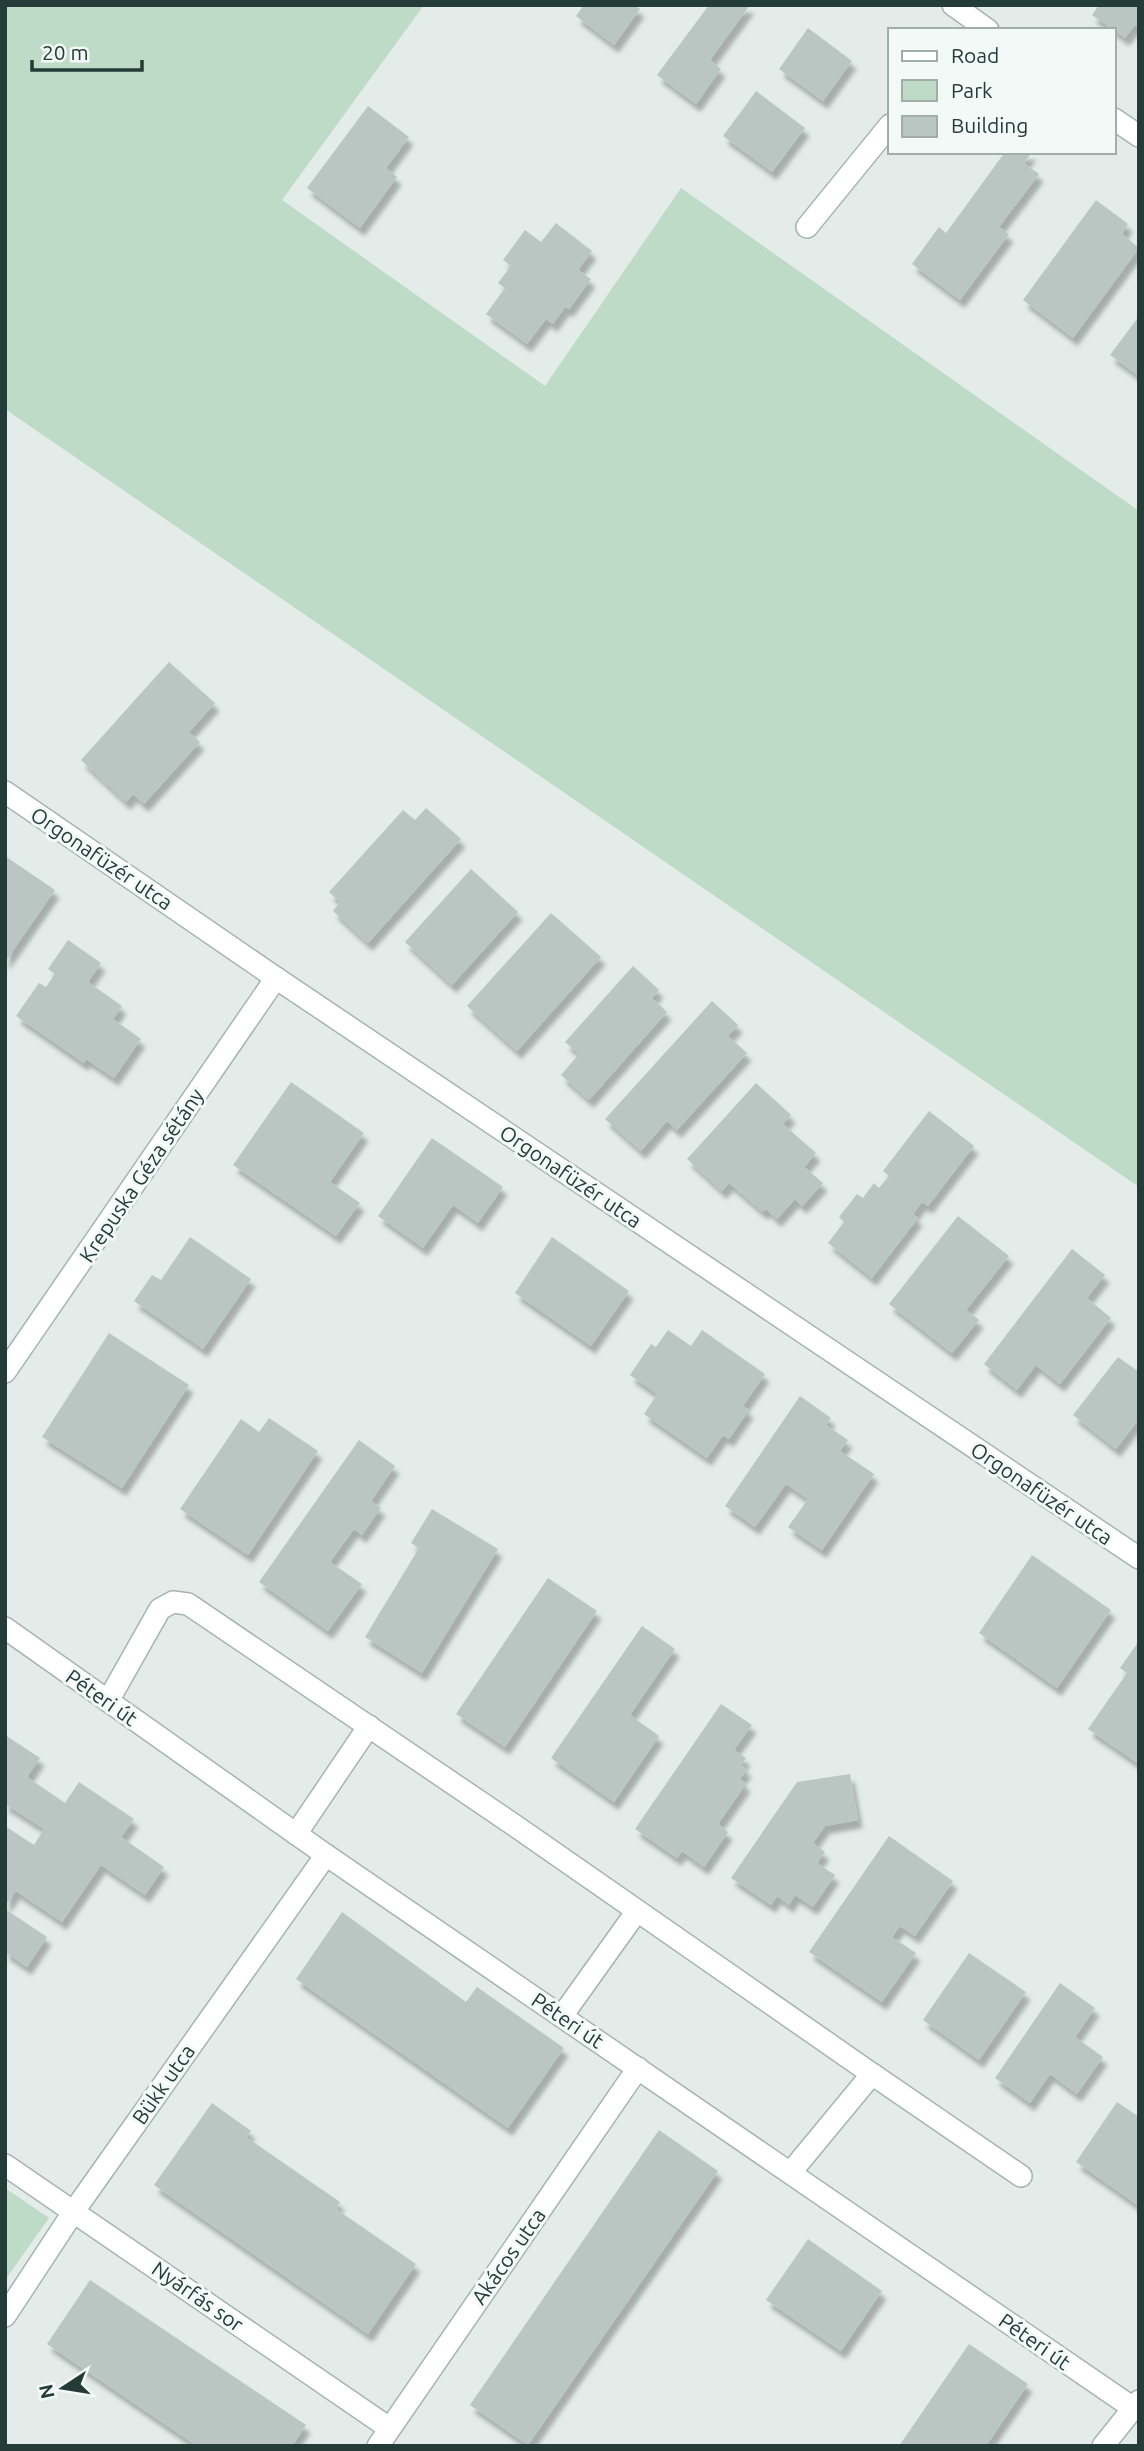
<svg xmlns="http://www.w3.org/2000/svg" width="1144" height="2451" viewBox="0 0 1144 2451" font-family="Ubuntu,sans-serif">
	<style>
		.green { fill: #bedbc7 }
		.building { fill: #b9c6c2; filter: url(#shadow) }
		.lines { fill: none; stroke-linecap: round; stroke-linejoin: round }
		.minor-casing { stroke: #a6b4af; stroke-width: 24 }
		.minor { stroke: #fff; stroke-width: 21 }
		.labels { text-anchor: middle; dominant-baseline: central; stroke-width: 6; stroke-linejoin: round; paint-order: stroke }
		.street-label { font-size: 21px; fill: #243c37; stroke: #f3f9f6 }
	</style>
	<defs>
		<filter id="shadow"><feDropShadow dx="4.5" dy="8" stdDeviation="2" flood-color="#0004"/></filter>
	</defs>
	<rect width="100%" height="100%" fill="#e3ece8"/>
	<g class="green">
		<polygon points="5,5 424,5 282,200 545,386 681,188 1139,511 1139,1187 5,409"/>
		<polygon points="5,2188 49,2218 5,2280"/>
	</g>
	<g class="building">
		<polygon points="584,5 634,5 640,9 614,45 576,16"/>
		<polygon points="709,5 750,5 710,60 721,69 696,104 657,75"/>
		<polygon points="1099,5 1139,5 1139,28 1135,25 1125,38 1092,15"/>
		<polygon points="808,28 852,61 823,101 779,69"/>
		<polygon points="756,91 805,128 772,172 723,136"/>
		<polygon points="368,106 409,137 386,168 397,177 360,228 307,188"/>
		<polygon points="1005,152 1032,152 1024,163 1039,174 999,227 1009,234 960,300 912,264 939,227 946,233"/>
		<polygon points="1096,200 1128,224 1122,234 1139,248 1073,338 1023,300"/>
		<polygon points="556,223 592,251 578,270 591,279 569,309 565,307 553,324 546,319 527,344 486,314 505,288 498,283 511,266 503,260 525,230 541,242"/>
		<polygon points="1139,316 1139,376 1110,355"/>
		<polygon points="169,662 215,703 189,732 200,742 144,804 133,794 126,802 81,760"/>
		<polygon points="426,808 461,839 368,943 333,911 340,902 329,892 403,810 415,820"/>
		<polygon points="5,856 55,890 5,962"/>
		<polygon points="471,869 518,912 452,985 405,942"/>
		<polygon points="551,913 601,957 517,1051 467,1006"/>
		<polygon points="68,940 101,963 88,982 122,1006 113,1019 141,1039 114,1078 86,1059 84,1063 16,1016 39,983 46,987 55,974 48,969"/>
		<polygon points="633,966 659,990 652,998 667,1012 589,1100 561,1075 579,1054 565,1042"/>
		<polygon points="712,1001 738,1025 728,1036 747,1053 677,1130 667,1121 641,1151 605,1119"/>
		<polygon points="291,1082 364,1133 330,1182 360,1203 336,1236 233,1165"/>
		<polygon points="756,1083 791,1115 783,1124 816,1153 804,1167 823,1183 802,1206 795,1199 777,1219 766,1209 763,1212 729,1183 722,1191 687,1159"/>
		<polygon points="929,1111 974,1146 928,1206 922,1202 913,1214 918,1218 872,1278 828,1243 844,1222 839,1217 857,1194 863,1198 874,1183 879,1188 889,1176 883,1171"/>
		<polygon points="432,1138 503,1187 478,1223 453,1205 423,1248 378,1216"/>
		<polygon points="958,1216 1009,1256 966,1310 979,1320 952,1353 889,1304"/>
		<polygon points="190,1237 251,1279 203,1349 134,1301 152,1275 161,1280"/>
		<polygon points="552,1237 629,1291 591,1346 515,1293"/>
		<polygon points="1072,1249 1105,1275 1087,1298 1111,1318 1060,1384 1036,1365 1017,1390 984,1364"/>
		<polygon points="668,1330 691,1346 702,1330 765,1374 743,1406 749,1410 729,1439 723,1435 707,1458 644,1414 657,1394 630,1375 651,1344 656,1347"/>
		<polygon points="109,1333 189,1385 122,1488 42,1437"/>
		<polygon points="1118,1357 1139,1372 1139,1419 1116,1449 1073,1415"/>
		<polygon points="800,1396 831,1418 826,1425 848,1440 840,1451 874,1474 822,1550 788,1527 808,1499 786,1484 755,1527 725,1506"/>
		<polygon points="269,1418 318,1451 248,1555 180,1509 241,1419 259,1432"/>
		<polygon points="359,1440 395,1466 371,1501 381,1508 362,1535 354,1529 330,1562 362,1584 328,1631 259,1582"/>
		<polygon points="432,1509 498,1549 422,1673 365,1637 419,1548 411,1543"/>
		<polygon points="1032,1555 1111,1610 1057,1688 979,1633"/>
		<polygon points="548,1578 597,1611 505,1747 456,1714"/>
		<polygon points="642,1626 675,1649 630,1715 659,1736 614,1802 551,1758"/>
		<polygon points="1139,1641 1139,1764 1088,1729 1127,1673 1120,1668"/>
		<polygon points="721,1704 752,1725 734,1750 746,1758 741,1765 747,1769 740,1779 746,1784 718,1824 728,1832 704,1867 682,1851 677,1858 635,1829"/>
		<polygon points="5,1735 40,1758 27,1777 65,1803 79,1782 134,1819 121,1837 164,1867 145,1895 101,1865 62,1922 16,1891 5,1906 5,1826 34,1845 44,1829 7,1805 5,1808"/>
		<polygon points="850,1774 858,1820 825,1826 813,1843 825,1852 817,1863 835,1875 813,1907 795,1895 789,1905 777,1896 771,1905 731,1878 797,1782"/>
		<polygon points="889,1836 953,1881 915,1936 900,1926 892,1937 916,1953 882,2002 809,1952"/>
		<polygon points="5,1909 47,1937 27,1967 5,1952"/>
		<polygon points="342,1912 466,2002 477,1987 564,2048 508,2128 296,1979"/>
		<polygon points="969,1953 1026,1992 979,2060 923,2020"/>
		<polygon points="1060,1983 1095,2008 1075,2037 1103,2057 1077,2094 1050,2074 1030,2103 995,2078"/>
		<polygon points="1117,2102 1139,2117 1139,2206 1076,2162"/>
		<polygon points="212,2103 251,2131 246,2137 340,2202 336,2209 416,2264 368,2334 154,2185"/>
		<polygon points="659,2130 718,2171 528,2445 470,2405"/>
		<polygon points="808,2239 882,2291 841,2351 766,2300"/>
		<polygon points="90,2280 306,2425 292,2446 197,2446 47,2344"/>
		<polygon points="969,2344 1028,2384 986,2446 899,2446"/>
	</g>
	<g class="lines">
		<defs>
			<g id="minor">
				<polyline points="953,5 988,30"/>
				<polyline points="1114,119 1139,136"/>
				<polyline points="807,227 890,125"/>
				<polyline points="5,792 276,978 1139,1558"/>
				<polyline points="5,1372 276,978"/>
				<polyline points="5,1628 326,1855 1133,2408"/>
				<polyline points="108,1701 160,1609 173,1602 188,1604 514,1825 872,2074"/>
				<polyline points="296,1834 369,1726"/>
				<polyline points="562,2016 637,1911"/>
				<polyline points="5,2165 389,2428"/>
				<polyline points="791,2172 872,2074 1021,2176"/>
				<polyline points="5,2316 74,2211 326,1855"/>
				<polyline points="378,2446 638,2068"/>
				<polyline points="1103,2446 1139,2401"/>
			</g>
		</defs>
		<use href="#minor" class="minor-casing"/>
		<use href="#minor" class="minor"/>
	</g>
	<g class="labels">
		<g class="street-label">
			<text transform="translate(102 858) rotate(34)">Orgonafüzér utca</text>
			<text transform="translate(141 1175) rotate(-56)">Krepuska Géza sétány</text>
			<text transform="translate(571 1176) rotate(34)">Orgonafüzér utca</text>
			<text transform="translate(1042 1493) rotate(34)">Orgonafüzér utca</text>
			<text transform="translate(102 1697) rotate(35)">Péteri út</text>
			<text transform="translate(568 2020) rotate(34)">Péteri út</text>
			<text transform="translate(163 2084) rotate(-55)">Bükk utca</text>
			<text transform="translate(508 2256) rotate(-55)">Akácos utca</text>
			<text transform="translate(198 2296) rotate(35)">Nyárfás sor</text>
			<text transform="translate(1035 2341) rotate(35)">Péteri út</text>
		</g>
	</g>
	<rect width="1144" height="2451" fill="none" stroke="#243c37" stroke-width="14"/>
	<rect x="888" y="28" width="228" height="126" fill="#f3f9f6" stroke="#a0adaa" stroke-width="2"/>
	<rect x="902" y="51" width="35" height="10" fill="#ffffff" stroke="#a0adaa" stroke-width="2"/>
	<text x="951" y="63" font-size="21" fill="#243c37">Road</text>
	<rect x="902" y="80" width="35" height="21" fill="#bedbc7" stroke="#a0adaa" stroke-width="2"/>
	<text x="951" y="98" font-size="21" fill="#243c37">Park</text>
	<rect x="902" y="116" width="35" height="21" fill="#b9c6c2" stroke="#a0adaa" stroke-width="2"/>
	<text x="951" y="133" font-size="21" fill="#243c37">Building</text>
	<g transform="translate(63 2388) rotate(258)" stroke="#f3f9f6" stroke-width="5" paint-order="stroke">
	<path d="M0-5L12 26L0 18L-12 26Z" fill="#243c37"/>
	<text y="-10" font-size="19" font-weight="bold" text-anchor="middle" fill="#243c37">N</text>
	</g>
	<path d="M32 60v10h110v-10" fill="none" stroke="#243c37" stroke-width="3.5"/>
	<text x="42" y="60" font-size="21" fill="#243c37" stroke="#f3f9f6" stroke-width="5" paint-order="stroke">20 m</text>
</svg>
